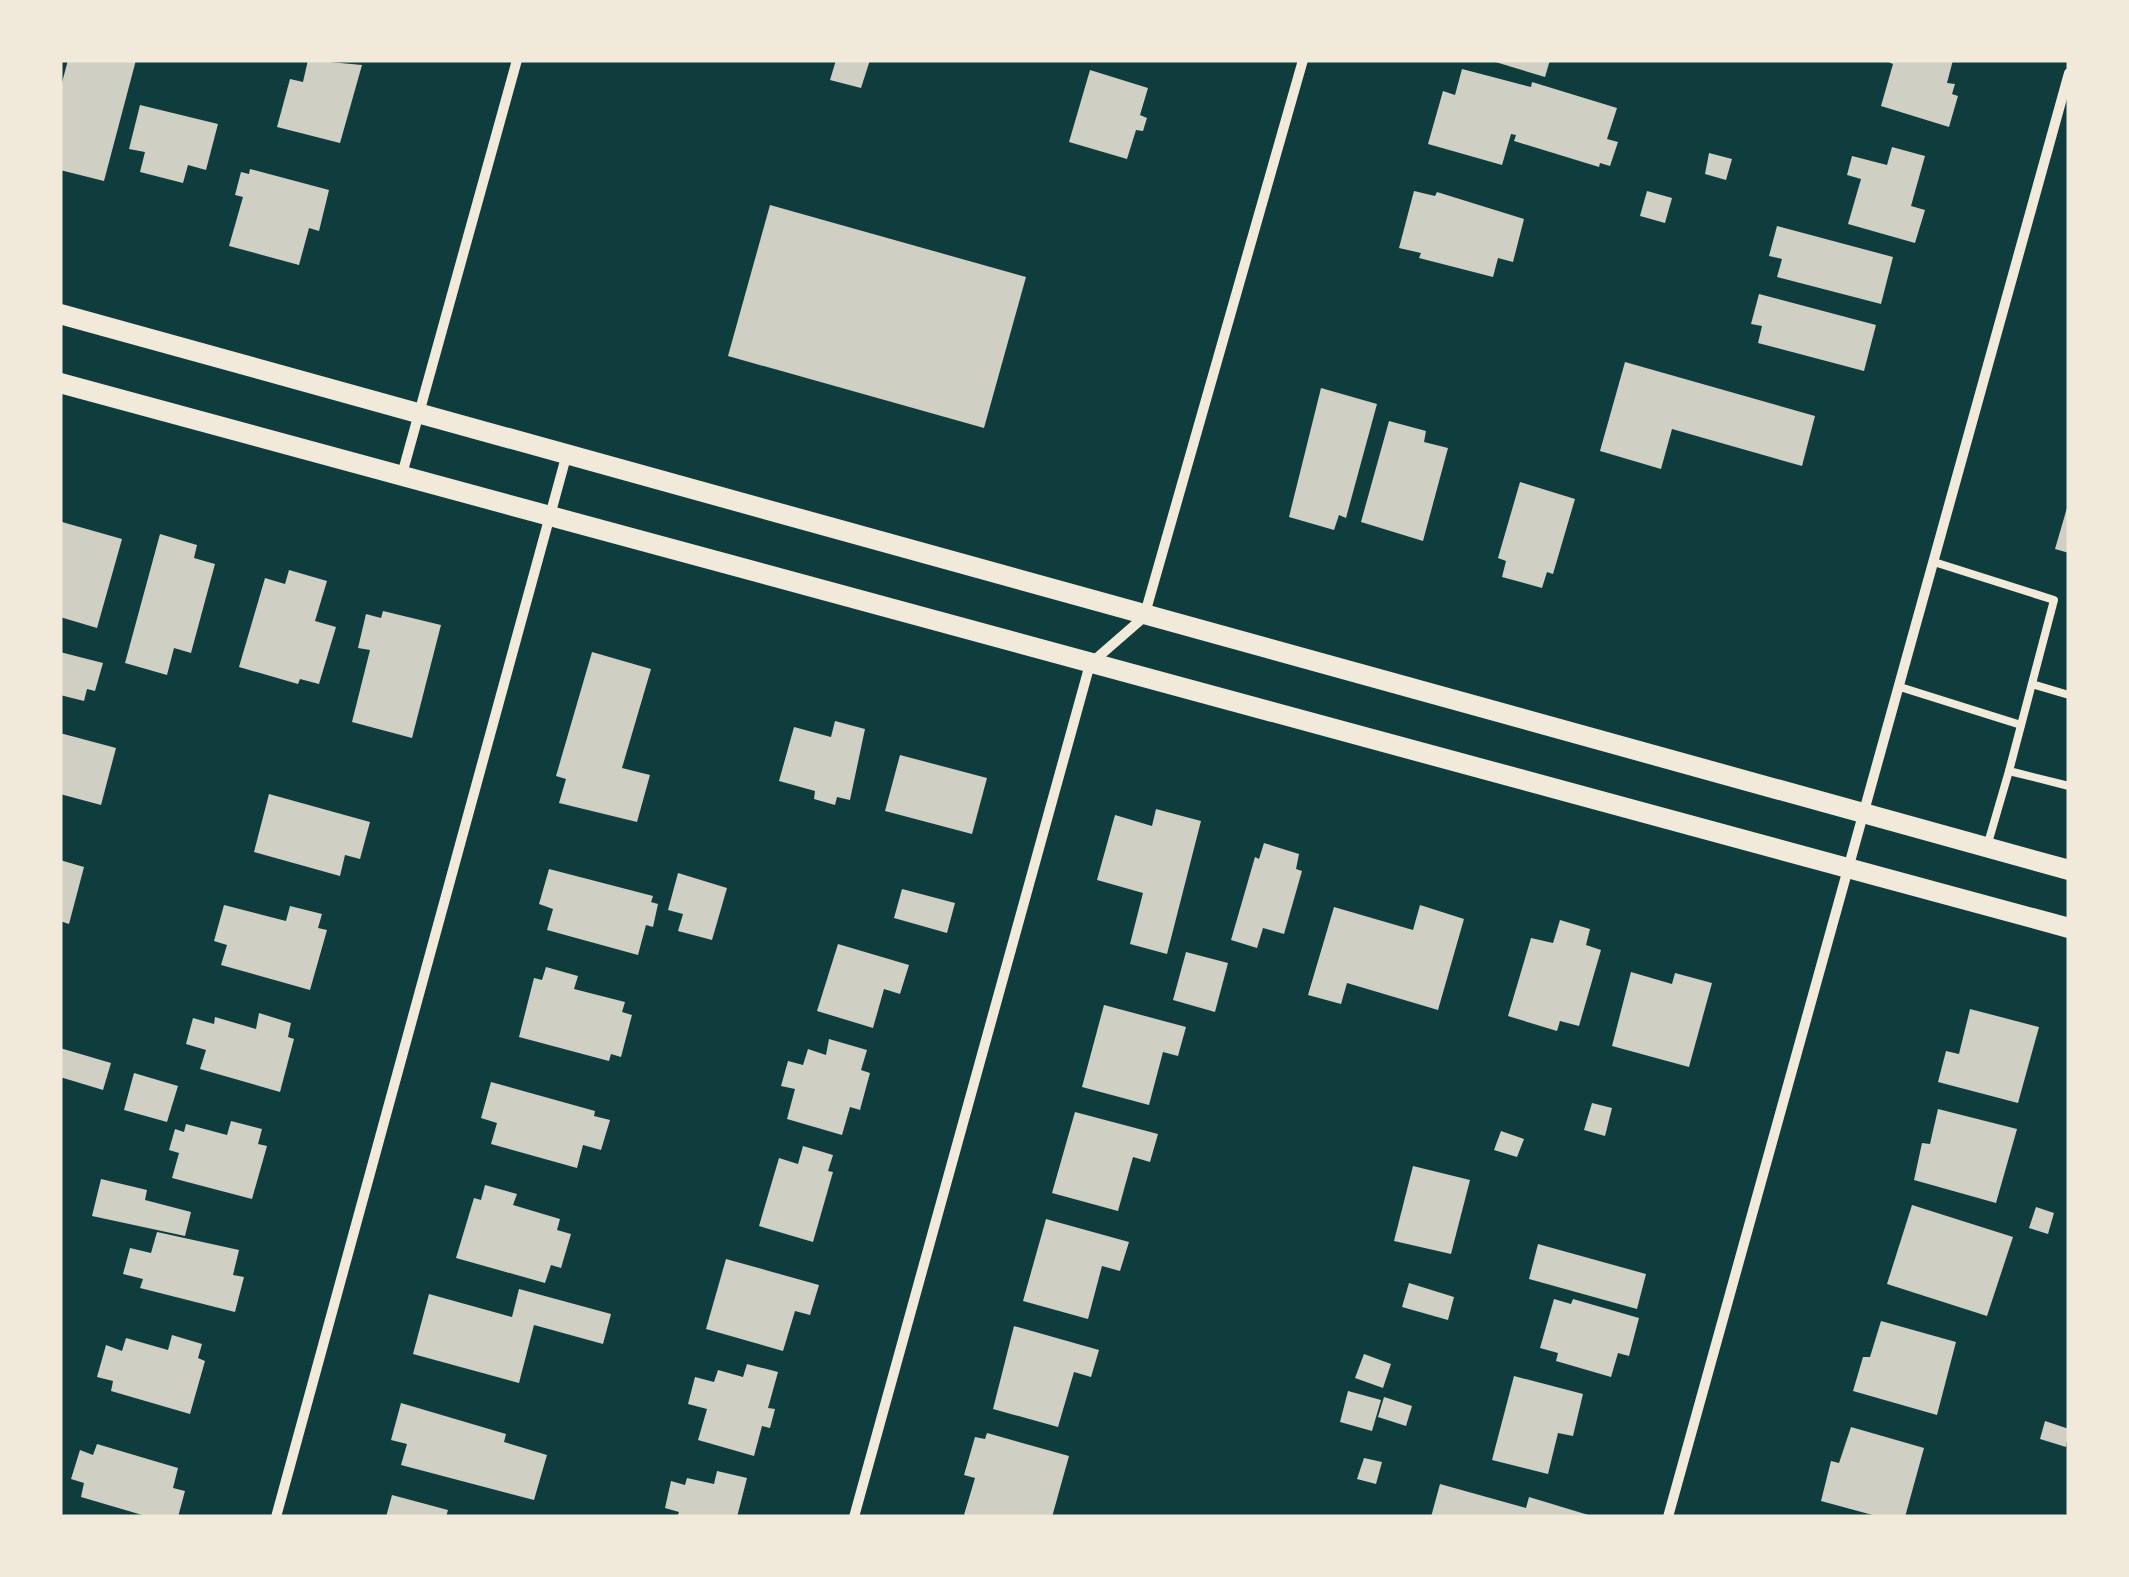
<svg xmlns="http://www.w3.org/2000/svg" width="2129" height="1577" viewBox="0 0 2129 1577" font-family="Mulish,sans-serif">
	<style>
		.building { fill: #cfcfc3 }
		.lines { fill: none; stroke-linecap: round; stroke-linejoin: round }
		.service { stroke: #f1e9da; stroke-width: 8 }
		.minor { stroke: #f1e9da; stroke-width: 10 }
		.secondary { stroke: #f1e9da; stroke-width: 20 }
	</style>
	<rect width="100%" height="100%" fill="#0f3d3e"/>
	<g class="building">
		<polygon points="68,60 136,60 104,181 60,170 60,90"/>
		<polygon points="308,60 362,65 340,143 277,127 290,79 303,82"/>
		<polygon points="836,60 870,60 861,88 830,80"/>
		<polygon points="1489,60 1550,60 1545,77"/>
		<polygon points="1884,60 1953,60 1947,83 1955,84 1952,94 1958,96 1949,127 1881,106 1893,64"/>
		<polygon points="1462,69 1531,87 1532,82 1617,108 1607,139 1618,142 1610,166 1600,163 1599,167 1514,141 1516,135 1511,134 1502,165 1428,144 1443,91 1455,95"/>
		<polygon points="1090,70 1148,88 1140,115 1147,118 1143,131 1136,130 1127,159 1069,142"/>
		<polygon points="140,105 218,124 206,170 188,165 183,183 140,172 145,152 129,149"/>
		<polygon points="1892,147 1925,156 1911,206 1925,210 1915,243 1848,224 1861,179 1847,175 1852,156 1887,165"/>
		<polygon points="1709,153 1732,159 1726,180 1705,174"/>
		<polygon points="250,169 329,190 319,231 309,228 299,265 229,246 243,197 235,195 241,172 249,174"/>
		<polygon points="1414,191 1435,196 1437,192 1524,219 1513,262 1498,258 1493,277 1419,258 1421,253 1399,248"/>
		<polygon points="1647,191 1672,198 1665,223 1640,216"/>
		<polygon points="770,205 1026,277 984,428 728,356"/>
		<polygon points="1777,226 1893,257 1881,304 1777,277 1782,259 1769,256"/>
		<polygon points="1759,294 1876,325 1864,371 1758,343 1762,326 1751,324"/>
		<polygon points="1625,362 1815,416 1802,466 1672,429 1661,469 1600,451"/>
		<polygon points="1321,388 1377,404 1346,518 1339,515 1334,530 1289,517"/>
		<polygon points="1389,421 1426,431 1424,442 1448,448 1423,541 1361,522"/>
		<polygon points="1520,482 1575,499 1553,574 1547,572 1542,588 1502,577 1506,561 1498,558"/>
		<polygon points="2069,501 2069,553 2055,549"/>
		<polygon points="62,522 122,539 97,628 60,617"/>
		<polygon points="160,534 197,545 194,558 215,564 191,653 174,648 167,675 125,663"/>
		<polygon points="289,570 327,581 315,621 336,627 319,684 300,679 298,684 239,667 265,578 285,584"/>
		<polygon points="383,611 441,625 412,738 352,722 370,650 358,648 366,614 381,618"/>
		<polygon points="60,652 103,663 95,691 87,689 84,701 60,695"/>
		<polygon points="592,652 651,669 622,768 650,775 637,822 559,803 566,779 556,776"/>
		<polygon points="835,721 865,729 850,800 837,797 835,805 814,799 815,791 779,781 794,727 831,737"/>
		<polygon points="60,733 116,748 101,805 60,794"/>
		<polygon points="900,755 987,778 972,834 885,811"/>
		<polygon points="269,794 370,822 360,859 345,855 340,876 254,852"/>
		<polygon points="1156,809 1201,821 1167,954 1130,944 1143,893 1097,880 1115,815 1152,826"/>
		<polygon points="1264,843 1299,854 1296,869 1302,871 1284,934 1263,928 1257,948 1231,940 1255,857 1259,859"/>
		<polygon points="60,860 84,867 69,924 60,921"/>
		<polygon points="549,869 653,896 651,902 658,904 653,927 646,925 638,955 547,930 553,909 539,904"/>
		<polygon points="678,873 727,888 712,940 678,931 683,914 668,910"/>
		<polygon points="902,889 955,903 947,933 894,918"/>
		<polygon points="224,905 286,921 290,906 322,914 318,928 327,930 310,990 221,965 227,945 214,941"/>
		<polygon points="1420,905 1464,919 1438,1010 1347,983 1341,1004 1308,995 1334,907 1413,930"/>
		<polygon points="1560,920 1590,929 1586,945 1601,950 1579,1026 1560,1021 1557,1031 1508,1016 1531,938 1553,943"/>
		<polygon points="838,944 909,965 900,994 884,989 873,1028 817,1011"/>
		<polygon points="1186,952 1228,963 1215,1012 1173,1000"/>
		<polygon points="546,967 578,976 574,989 625,1002 622,1012 632,1015 621,1057 611,1054 609,1061 519,1037 534,978 542,980"/>
		<polygon points="1631,972 1672,984 1675,973 1712,983 1689,1067 1612,1046"/>
		<polygon points="1104,1005 1186,1027 1178,1056 1163,1052 1149,1105 1082,1087"/>
		<polygon points="1970,1009 2039,1027 2018,1103 1938,1082 1946,1051 1959,1054"/>
		<polygon points="259,1013 291,1023 288,1037 294,1039 280,1092 200,1069 206,1050 186,1044 193,1018 214,1024 215,1017 256,1029"/>
		<polygon points="829,1039 867,1050 861,1070 870,1073 860,1110 850,1107 842,1135 787,1119 795,1089 781,1086 788,1061 803,1065 808,1049 826,1055"/>
		<polygon points="60,1048 111,1063 103,1090 60,1077"/>
		<polygon points="134,1073 178,1086 167,1122 124,1110"/>
		<polygon points="491,1082 595,1111 594,1116 610,1120 601,1150 583,1145 577,1168 491,1144 497,1123 481,1118"/>
		<polygon points="1592,1103 1612,1108 1605,1136 1584,1130"/>
		<polygon points="1938,1109 2017,1129 1996,1203 1914,1180 1922,1143 1930,1144"/>
		<polygon points="1075,1112 1158,1134 1150,1162 1133,1157 1118,1211 1052,1193"/>
		<polygon points="231,1121 262,1129 258,1144 267,1146 252,1199 172,1178 179,1153 169,1150 175,1129 184,1132 186,1124 227,1135"/>
		<polygon points="1501,1131 1524,1139 1517,1157 1494,1150"/>
		<polygon points="803,1146 833,1155 828,1171 833,1172 813,1242 759,1226 779,1158 798,1164"/>
		<polygon points="1413,1166 1470,1180 1451,1254 1394,1241"/>
		<polygon points="101,1179 147,1190 145,1200 191,1212 185,1236 92,1216"/>
		<polygon points="485,1185 517,1194 513,1205 560,1219 557,1230 571,1234 561,1268 551,1265 545,1283 456,1258 474,1198 481,1200"/>
		<polygon points="1912,1205 2013,1237 1987,1316 1887,1284"/>
		<polygon points="2036,1207 2054,1213 2048,1234 2029,1228"/>
		<polygon points="1046,1219 1129,1242 1120,1271 1102,1266 1088,1319 1023,1301"/>
		<polygon points="157,1232 239,1250 233,1275 244,1277 235,1312 140,1288 143,1279 123,1274 130,1248 151,1253"/>
		<polygon points="1538,1244 1646,1274 1637,1309 1529,1279"/>
		<polygon points="726,1259 819,1285 810,1315 795,1311 783,1351 706,1329"/>
		<polygon points="1409,1283 1454,1297 1448,1320 1402,1307"/>
		<polygon points="519,1289 611,1314 603,1344 534,1325 519,1383 413,1354 429,1294 512,1317"/>
		<polygon points="1554,1299 1571,1304 1573,1299 1639,1318 1629,1356 1618,1353 1611,1377 1556,1361 1558,1353 1540,1348"/>
		<polygon points="1881,1321 1956,1342 1937,1415 1853,1391 1863,1357 1870,1357"/>
		<polygon points="1014,1326 1099,1350 1091,1377 1074,1372 1058,1427 993,1409"/>
		<polygon points="172,1335 202,1344 198,1358 205,1361 190,1414 111,1391 113,1381 97,1377 106,1345 122,1351 126,1338 168,1350"/>
		<polygon points="1364,1354 1391,1364 1383,1388 1355,1378"/>
		<polygon points="747,1364 778,1372 768,1408 775,1409 770,1428 762,1426 754,1456 698,1440 707,1409 688,1404 695,1377 714,1382 718,1370 743,1377"/>
		<polygon points="1514,1376 1583,1394 1573,1436 1558,1433 1548,1474 1492,1460"/>
		<polygon points="1348,1391 1381,1400 1372,1431 1340,1422"/>
		<polygon points="1384,1397 1412,1406 1406,1426 1378,1417"/>
		<polygon points="401,1403 506,1434 504,1442 547,1455 534,1500 401,1465 407,1444 391,1440"/>
		<polygon points="2045,1421 2069,1429 2066,1447 2040,1439"/>
		<polygon points="1851,1427 1924,1448 1905,1517 1880,1517 1821,1501 1831,1461 1839,1463"/>
		<polygon points="987,1433 1069,1456 1052,1517 964,1515 975,1478 964,1475 975,1437 985,1439"/>
		<polygon points="97,1444 178,1468 173,1488 185,1491 178,1517 149,1517 81,1497 84,1483 71,1479 80,1450 93,1455"/>
		<polygon points="1364,1458 1382,1462 1376,1484 1357,1479"/>
		<polygon points="717,1471 747,1478 737,1517 677,1517 679,1512 665,1508 671,1481 685,1485 687,1478 714,1484"/>
		<polygon points="1440,1484 1526,1508 1529,1497 1595,1517 1431,1517"/>
		<polygon points="392,1495 448,1510 446,1517 386,1517"/>
	</g>
	<g class="lines">
		<g class="service">
			<polyline points="1934,562 2054,600 2009,771 2069,786"/>
			<polyline points="2032,684 2069,695"/>
			<polyline points="1900,687 2021,725"/>
			<polyline points="1988,843 2009,771"/>
		</g>
		<g class="minor">
			<polyline points="401,478 517,60"/>
			<polyline points="276,1517 566,457"/>
			<polyline points="854,1517 1090,664 1144,617 1303,60"/>
			<polyline points="1668,1517 2069,73"/>
		</g>
		<g class="secondary">
			<polyline points="60,314 2069,870"/>
			<polyline points="60,383 2069,928"/>
		</g>
	</g>
	<rect width="2129" height="1577" fill="none" stroke="#f1e9da" stroke-width="125"/>
</svg>
